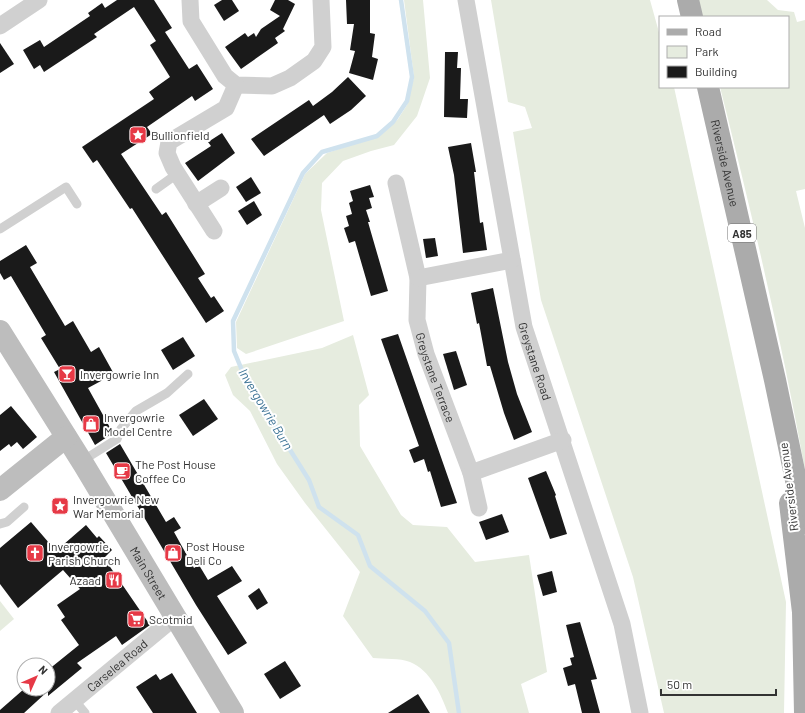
<svg xmlns="http://www.w3.org/2000/svg" width="805" height="713" viewBox="0 0 805 713" font-family="Barlow,sans-serif">
	<style>
		.green { fill: #e6ecdf }
		.lines { fill: none; stroke-linecap: round; stroke-linejoin: round }
		.stream { stroke: #cfe2ee; stroke-width: 4.5 }
		.building { fill: #1a1a1a }
		.lane { stroke: #d0d0d0; stroke-width: 9 }
		.street { stroke: #d0d0d0; stroke-width: 17 }
		.secondary { stroke: #bdbdbd; stroke-width: 22 }
		.primary { stroke: #ababab; stroke-width: 22 }
		.labels { text-anchor: middle; dominant-baseline: central; stroke-width: 4; stroke-linejoin: round; paint-order: stroke }
		.shield { fill: #fff; stroke: #707070; stroke-width: 1 }
		.shield-label { font-size: 11px; font-weight: bold; fill: #333 }
		.poi-label { font-size: 12px; fill: #333; stroke: #fff; text-anchor: start }
		.street-label { font-size: 12px; fill: #333; stroke: #fff }
		.water-label { font-size: 13px; font-style: italic; fill: #3f7597; stroke: #fff }
	</style>
	<rect width="100%" height="100%" fill="#fff"/>
	<g class="green">
		<polygon points="404,0 423,0 424,11 430,78 417,116 394,145 371,151 343,161 322,183 321,210 344,321 246,354 237,348 236,322 305,174 327,153 381,135 398,119 407,105 414,77"/>
		<polygon points="491,0 650,0 660,36 660,87 674,87 786,602 784,713 664,713 633,577 541,300 513,132 532,128 525,107 508,102"/>
		<path d="M698 0H767L778 10 794 12 797 22 805 20V189L796 191 805 228V470C782 342 752 214 720 87H788V17H702Z"/>
		<path d="M353 335 369 395 359 405 360 446 401 515 413 525 447 527 475 562 529 555 547 672 521 684 529 713H448C441 694 430 670 410 662 400 658 384 659 373 658L343 616 360 572 305 503 277 464 250 411 233 395 225 375 231 367 322 348Z"/>
		<polygon points="0,601 14,619 0,631"/>
	</g>
	<g class="lines">
		<polyline class="stream" points="401,0 412,77 407,101 393,122 377,136 322,152 303,173 233,321 234,351 246,380 309,480 319,507 358,535 370,566 425,611 449,643 459,713"/>
	</g>
	<g class="building">
		<polygon points="117,0 154,0 172,28 165,32 189,69 197,64 213,89 195,101 192,96 147,127 152,134 121,154 162,215 166,212 205,274 198,278 211,298 214,296 224,311 206,323 132,208 130,209 97,160 93,163 82,147 154,99 149,92 170,77 150,45 156,41 134,7 94,34 97,37 44,72 40,65 34,69 23,50 40,40 44,47 90,16 88,13 102,3 105,8"/>
		<polygon points="222,0 232,0 239,11 224,21 214,5"/>
		<polygon points="275,0 288,0 295,4 283,29 285,31 275,38 278,43 241,69 225,47 245,33 248,37 254,33 256,37 261,29 280,16 270,10"/>
		<polygon points="346,0 370,0 370,33 375,34 372,57 378,59 373,80 349,73 355,51 350,50 354,24 347,24"/>
		<polygon points="0,43 14,64 0,73"/>
		<polygon points="445,52 458,52 457,68 461,68 460,99 468,99 467,118 444,117"/>
		<polygon points="348,77 366,96 351,110 330,124 324,115 264,156 251,139 309,100 313,106 332,92"/>
		<polygon points="222,133 235,153 198,181 185,163 211,146 208,142"/>
		<polygon points="471,143 476,172 474,172 480,223 483,222 487,250 463,253 454,175 448,147"/>
		<polygon points="251,177 261,193 246,202 236,187"/>
		<polygon points="370,185 374,197 369,198 372,208 366,210 370,222 368,222 388,291 371,296 355,241 349,243 344,228 349,226 346,216 352,214 349,203 353,201 350,191"/>
		<polygon points="254,201 262,215 247,225 238,211"/>
		<polygon points="435,238 438,256 426,258 423,239"/>
		<polygon points="26,245 37,263 30,267 65,326 73,321 91,352 99,347 114,374 88,388 113,433 95,445 54,372 60,369 41,338 46,335 11,276 4,280 0,273 0,261"/>
		<polygon points="493,288 508,362 517,394 532,432 514,440 504,413 490,366 487,366 479,323 477,324 471,293"/>
		<polygon points="398,334 457,503 441,507 430,471 428,472 424,459 414,463 409,450 419,446 381,339"/>
		<polygon points="183,337 195,356 173,370 161,350"/>
		<polygon points="456,351 467,385 454,390 443,354"/>
		<polygon points="204,399 218,419 193,436 179,415"/>
		<polygon points="11,406 37,437 23,449 17,442 11,447 9,444 0,451 0,415"/>
		<polygon points="120,444 166,522 174,517 181,528 174,532 194,568 199,565 208,580 232,566 242,581 217,596 247,643 228,655 196,605 106,453"/>
		<polygon points="546,471 556,495 555,496 567,534 550,539 528,478"/>
		<polygon points="502,514 509,532 486,540 479,522"/>
		<polygon points="31,522 56,551 86,525 97,538 99,536 112,550 104,558 150,625 122,645 116,636 77,663 82,668 48,696 48,691 24,713 0,713 0,710 24,689 48,689 48,670 79,645 61,620 65,617 57,605 80,589 63,570 18,608 0,584 0,548"/>
		<polygon points="552,571 557,592 543,596 537,575"/>
		<polygon points="259,588 268,603 257,610 248,596"/>
		<polygon points="580,622 597,679 591,680 600,713 582,713 575,684 568,686 563,668 572,665 570,658 574,657 566,625"/>
		<polygon points="285,661 301,686 280,699 264,674"/>
		<polygon points="172,673 197,713 153,713 136,687 156,674 160,680"/>
		<polygon points="418,694 430,713 388,713"/>
	</g>
	<g class="lines">
		<g class="lane">
			<polyline points="156,189 177,174"/>
			<polyline points="0,229 66,187 77,204"/>
			<polyline points="82,461 117,439 121,429 136,411 167,393 188,374"/>
			<polyline points="0,524 7,522 24,507"/>
			<polyline points="75,701 85,713"/>
		</g>
		<g class="street">
			<polyline points="190,0 191,21 225,76 236,85 272,86 290,78 314,61 323,47 321,0"/>
			<path id="s1" d="M466 0 524 327 622 624 640 713"/>
			<polyline points="0,26 39,0"/>
			<path id="s2" d="M396 183 418 278 417 320 426 354 471 473 479 508"/>
			<polyline points="196,204 221,188"/>
			<polyline points="214,231 173,167 167,153 169,142 226,108 236,85"/>
			<polyline points="418,278 512,260"/>
			<polyline points="471,473 563,440"/>
			<path id="s3" d="M59 713 175 617"/>
		</g>
		<g class="secondary">
			<path id="s4" d="M0 331 84 465 233 713"/>
			<polyline points="0,490 66,437"/>
		</g>
		<g class="primary">
			<polyline points="688,0 692,17"/>
			<path id="s5" d="M708 87 775 380 805 523"/>
			<polyline points="790,503 803,612 805,713"/>
		</g>
	</g>
	<defs>
		<symbol id="sight-square" viewBox="-11 -11 22 22"><rect x="-9" y="-9" width="18" height="18" rx="4" fill="#e63946" stroke="#fff"/><path d="M0-6L1.8-2.2L6-1.7L2.9 1.2L3.7 5.4L0 3.3L-3.7 5.4L-2.9 1.2L-6-1.7L-1.8-2.2Z" fill="#fff"/></symbol>
		<symbol id="bar-square" viewBox="-11 -11 22 22"><rect x="-9" y="-9" width="18" height="18" rx="4" fill="#e63946" stroke="#fff"/><path d="M-6-5H6L.8 .8V4.5H3.5V6h-7V4.5H-.8V.8Z" fill="#fff"/></symbol>
		<symbol id="shop-square" viewBox="-11 -11 22 22"><rect x="-9" y="-9" width="18" height="18" rx="4" fill="#e63946" stroke="#fff"/><path d="M-5-2.5h2.3a2.7 3.5 0 0 1 5.4 0H5L5.5 6h-11ZM-1.5-2.5h3a1.5 2.3 0 0 0-3 0Z" fill="#fff"/></symbol>
		<symbol id="cafe-square" viewBox="-11 -11 22 22"><rect x="-9" y="-9" width="18" height="18" rx="4" fill="#e63946" stroke="#fff"/><path d="M-5.5-4.5H6V0H3Q3 3.5 0 3.5H-2.5Q-5.5 3.5-5.5 0ZM3-3.2v2h1.7v-2ZM-6 4.5H4V6H-6Z" fill="#fff"/></symbol>
		<symbol id="church-square" viewBox="-11 -11 22 22"><rect x="-9" y="-9" width="18" height="18" rx="4" fill="#e63946" stroke="#fff"/><path d="M-1.2-6h2.4v3.5h3.3v2.4h-3.3V6h-2.4V-.1h-3.3v-2.4h3.3Z" fill="#fff"/></symbol>
		<symbol id="restaurant-square" viewBox="-11 -11 22 22"><rect x="-9" y="-9" width="18" height="18" rx="4" fill="#e63946" stroke="#fff"/><path d="M-5-6h1v4h1v-4h1v4h1v-4h1v5L-1.5 .5V6h-2V.5L-5-1ZM5-6V6H3V1.5H1.5Q1.5-4 5-6Z" fill="#fff"/></symbol>
		<symbol id="supermarket-square" viewBox="-11 -11 22 22"><rect x="-9" y="-9" width="18" height="18" rx="4" fill="#e63946" stroke="#fff"/><path d="M-6-5.5h2.5l.6 2H6L4.5 2H-2.5L-4.4-4H-6ZM-1.5 3.2a1.3 1.3 0 1 0 .1 0ZM3 3.2a1.3 1.3 0 1 0 .1 0Z" fill="#fff"/></symbol>
	</defs>
	<g fill-rule="evenodd">
		<use href="#sight-square" x="128" y="125" width="20" height="20"/>
		<use href="#bar-square" x="57" y="364" width="20" height="20"/>
		<use href="#shop-square" x="81" y="414" width="20" height="20"/>
		<use href="#cafe-square" x="112" y="461" width="20" height="20"/>
		<use href="#sight-square" x="50" y="496" width="20" height="20"/>
		<use href="#church-square" x="25" y="543" width="20" height="20"/>
		<use href="#shop-square" x="163" y="543" width="20" height="20"/>
		<use href="#restaurant-square" x="104" y="570" width="20" height="20"/>
		<use href="#supermarket-square" x="126" y="609" width="20" height="20"/>
	</g>
	<g class="labels">
		<rect class="shield" x="728" y="224" width="28" height="18" rx="3"/>
		<g class="shield-label">
			<text x="742" y="233">A85</text>
		</g>
		<g class="poi-label">
			<text x="151" y="135">Bullionfield</text>
			<text x="80" y="374">Invergowrie Inn</text>
			<text x="104" y="417">Invergowrie<tspan x="104" dy="14">Model Centre</tspan></text>
			<text x="135" y="464">The Post House<tspan x="135" dy="14">Coffee Co</tspan></text>
			<text x="73" y="499">Invergowrie New<tspan x="73" dy="14">War Memorial</tspan></text>
			<text x="48" y="546">Invergowrie<tspan x="48" dy="14">Parish Church</tspan></text>
			<text x="186" y="546">Post House<tspan x="186" dy="14">Deli Co</tspan></text>
			<text x="101" y="580" text-anchor="end">Azaad</text>
			<text x="149" y="619">Scotmid</text>
		</g>
		<g class="street-label">
			<text stroke="none"><textPath href="#s5" startOffset="78">Riverside Avenue</textPath></text>
			<text stroke="none"><textPath href="#s1" startOffset="368">Greystane Road</textPath></text>
			<text stroke="none"><textPath href="#s2" startOffset="200">Greystane Terrace</textPath></text>
			<text transform="translate(788 487) rotate(-97)">Riverside Avenue</text>
			<text stroke="none"><textPath href="#s4" startOffset="284">Main Street</textPath></text>
			<text stroke="none"><textPath href="#s3" startOffset="75">Carselea Road</textPath></text>
		</g>
		<g class="water-label">
			<text transform="translate(266 409) rotate(59)">Invergowrie Burn</text>
		</g>
	</g>
	<rect x="659" y="16" width="130" height="72" fill="#ffffff" stroke="#adadad"/>
	<rect x="667" y="29" width="20" height="6" fill="#ababab" stroke="#adadad"/>
	<text x="695" y="36" font-size="12" fill="#333333">Road</text>
	<rect x="667" y="46" width="20" height="12" fill="#e6ecdf" stroke="#adadad"/>
	<text x="695" y="56" font-size="12" fill="#333333">Park</text>
	<rect x="667" y="66" width="20" height="12" fill="#1a1a1a" stroke="#adadad"/>
	<text x="695" y="76" font-size="12" fill="#333333">Building</text>
	<g transform="translate(36 677) rotate(45)"><circle r="19" fill="#ffffff" stroke="#adadad"/>
	<path d="M0-3L7 15L0 10L-7 15Z" fill="#e63946"/>
	<text y="-6" font-size="11" font-weight="bold" text-anchor="middle" fill="#333333">N</text>
	</g>
	<path d="M661 689v6h115v-6" fill="none" stroke="#333333" stroke-width="2"/>
	<text x="667" y="689" font-size="12" fill="#333333" stroke="#ffffff" stroke-width="3" paint-order="stroke">50 m</text>
</svg>
